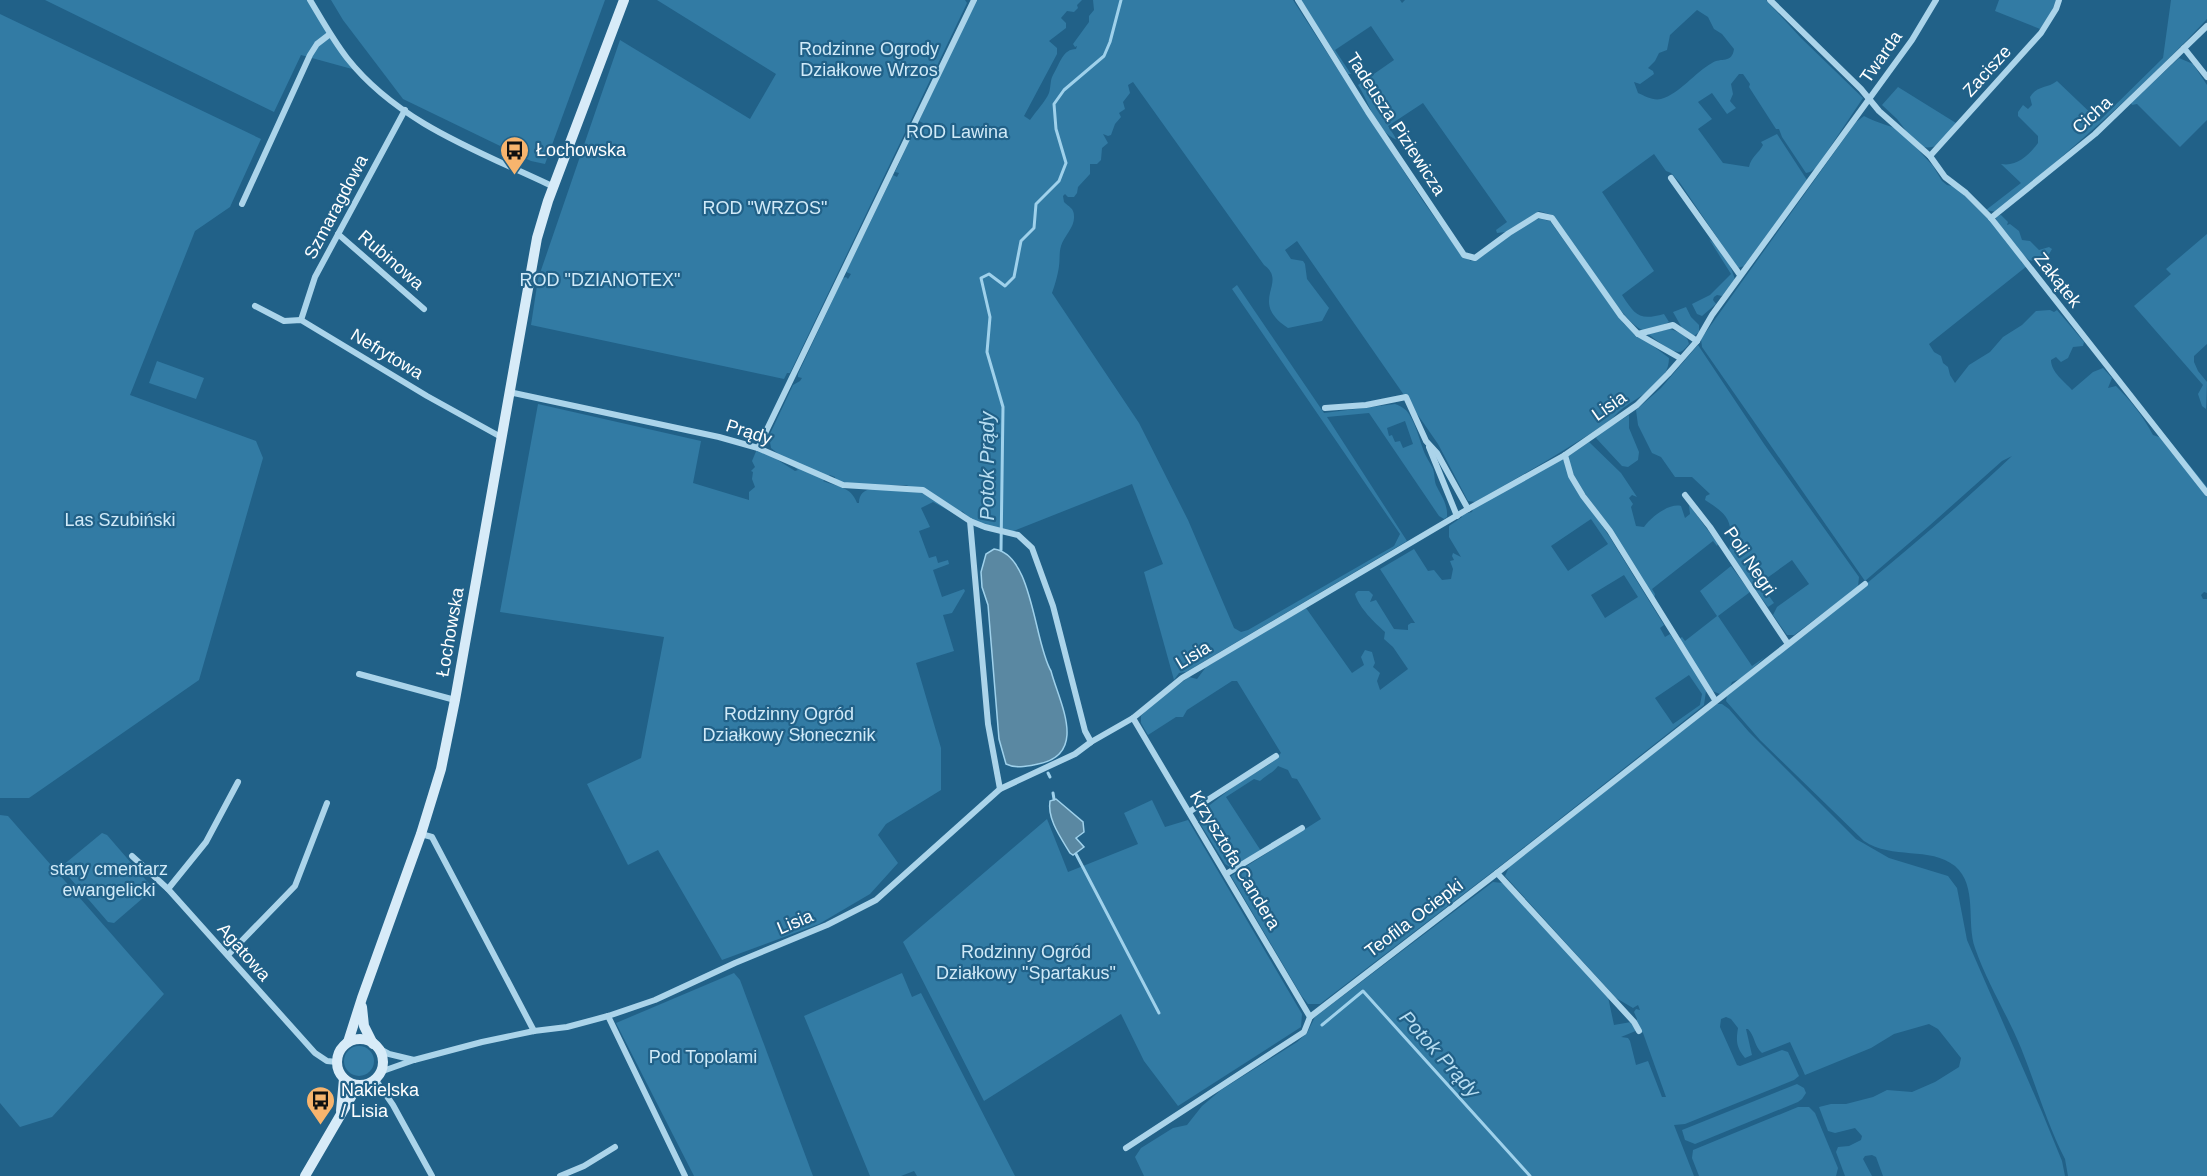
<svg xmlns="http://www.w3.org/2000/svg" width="2207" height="1176" viewBox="0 0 2207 1176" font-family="Arial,sans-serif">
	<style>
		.green { fill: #327ba4; fill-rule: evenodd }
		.water { fill: #5a88a2; stroke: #9fd1eb; stroke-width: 1.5 }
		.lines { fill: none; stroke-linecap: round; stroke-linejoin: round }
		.stream { stroke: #9fd1eb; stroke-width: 3 }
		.street { stroke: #abd4ea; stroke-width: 6 }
		.secondary { stroke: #d7ebf8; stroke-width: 10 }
		.labels { text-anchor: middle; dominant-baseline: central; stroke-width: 4.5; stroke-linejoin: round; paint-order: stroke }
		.park-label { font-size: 18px; fill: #d0eaf8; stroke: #216188 }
		.street-label { font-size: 18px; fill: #fff; stroke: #216188 }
		.poi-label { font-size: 18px; fill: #fff; stroke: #216188; text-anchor: start }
		.water-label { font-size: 20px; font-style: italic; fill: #b7ddf1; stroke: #216188 }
	</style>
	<rect width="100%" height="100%" fill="#216188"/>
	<g class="green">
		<polygon points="45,0 309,0 352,69 301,55 274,112"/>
		<polygon points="331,0 605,0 545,164 531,161 403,99 343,20"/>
		<polygon points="657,0 965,0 967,3 790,373 787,373 784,379 531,325 538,279 620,40 750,119 776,74"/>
		<path d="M976 0H1082L1077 5 1078 8 1074 12 1067 11 1061 18 1066 23V28L1049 41 1057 48V54L1024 116 1030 120C1036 111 1045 102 1049 93 1051 87 1050 80 1053 75 1060 63 1063 49 1076 49L1077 46 1075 47 1073 44 1089 22V16L1094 10 1093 0H1293L1423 201 1462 256 1471 261C1491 254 1525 218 1541 219 1544 219 1547 221 1550 221L1624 324 1669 358C1669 382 1643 394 1626 406 1618 411 1613 419 1605 424 1563 452 1519 477 1475 502L1563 459 1571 481 1609 536 1664 625 1660 628 1665 637 1670 634 1703 684 1706 691 1704 705 1504 863 1320 1004H1308L1301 995 1231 876 1321 819 1297 779 1292 778 1288 770 1278 766C1273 773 1266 775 1260 781L1254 779 1226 797 1261 851 1230 867 1225 864 1201 825 1199 815 1209 810 1206 808 1238 783 1270 764 1281 753 1237 681H1232L1187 710 1183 717H1176L1148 735 1141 723V716L1150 706 1189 677 1197 679 1206 667 1306 608 1352 673 1364 665 1361 657 1365 650 1372 652 1375 663 1373 667 1380 673 1377 681 1380 690 1408 669 1393 647 1384 639 1385 632C1375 623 1359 608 1355 594L1358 591H1369L1373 595 1370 602 1376 600 1394 629 1408 630V625L1411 623H1415L1380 569 1414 549 1428 571 1434 570 1442 580 1451 579 1453 569 1450 561 1454 560 1452 556 1453 553 1461 557 1449 537V526L1462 517 1460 515 1472 512 1475 502 1468 501 1438 444 1297 241 1285 250 1291 259 1303 261 1305 264 1307 279 1329 308 1322 321 1288 328C1247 301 1289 283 1264 265L1133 82 1128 85 1130 93 1123 102 1125 109 1119 113 1121 117 1115 124 1111 135 1108 136 1103 134 1108 143 1102 148 1101 160 1097 164H1090V174L1078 187 1077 193 1074 197H1068L1065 194 1063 196 1064 202C1069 207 1074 208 1074 216 1075 227 1064 236 1061 246 1059 253 1060 259 1059 266 1058 274 1055 285 1052 293L1139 423 1188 520 1234 628 1241 632 1248 630 1394 546 1400 534 1232 289 1237 285 1324 413 1395 404C1401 406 1406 409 1409 414 1416 425 1419 438 1423 449 1425 456 1430 462 1433 469 1435 475 1434 482 1437 487 1442 497 1448 505 1447 517L1444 519 1439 516 1369 413 1327 417 1407 541 1186 672 1179 673 1174 680 1144 572 1163 564 1132 484 1011 532 981 529 962 511 959 515 955 514 933 502 921 508 930 527 919 531 929 558 936 556 938 563 948 560 949 564 933 570 942 597 964 589 965 591 952 613 943 615 954 651 916 663 941 748V790L886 824 878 835 898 863 870 894 819 924 722 960 658 850 628 865 587 784 641 758 664 637 500 612 538 404 701 441 693 483 749 500V492L755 487 752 479 753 472 751 471 755 467 752 461 757 449H767L773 457 795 471 798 470 771 448 769 436 793 385 800 381 802 378 798 377V374L843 278 846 277 848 279 851 274 846 272 893 175 897 177 899 173 895 172 916 126 920 128 923 123 919 121ZM1405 421 1413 444 1403 448 1400 441 1395 442 1392 435 1389 436 1387 428ZM830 475 835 477 836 481 848 485H906L943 500 916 491 872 489C864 490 859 494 859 503H857C851 486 837 487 823 481ZM1591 519 1608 544 1568 571 1551 546ZM1624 575 1638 597 1605 618 1591 595ZM1689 675 1702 694 1700 705 1673 724 1655 698Z"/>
		<path d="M1301 0H1400L1402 3 1405 0H1766L1801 38 1863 98 1816 168 1810 172 1806 173 1782 137 1779 129H1776L1749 87 1750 84 1743 74H1739L1731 84 1733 94 1730 101 1736 108 1727 114 1712 93 1698 102 1712 119 1698 129 1723 163 1749 167C1751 157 1759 153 1763 145L1761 142 1777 134 1807 180 1744 266 1738 268 1680 183 1671 173 1666 171 1654 154 1602 192 1654 271 1622 295C1635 315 1639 321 1664 314L1669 322C1662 325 1651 331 1643 330 1625 327 1568 234 1552 215L1539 211 1506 232 1497 233 1496 230 1507 222 1423 103 1388 126 1397 140C1375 131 1370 103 1358 85L1394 60 1371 26 1335 50 1351 74H1348ZM1697 10 1708 17 1714 29 1722 34 1734 49C1732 64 1721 57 1712 63 1694 73 1681 93 1661 99 1653 101 1645 96 1638 93L1634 82 1640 84 1654 74 1653 71 1648 68 1655 61 1659 53 1667 50 1670 35Z"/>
		<polygon points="1999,0 2056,0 2051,13 2040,29 1995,11"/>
		<path d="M2171 0H2207V19C2142 89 2070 151 1996 212L1986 210 2021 183 2001 164C2017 167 2029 155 2038 143V136L2018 116V112L2023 105 2028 109 2032 105 2030 97C2037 85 2047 89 2057 81L2099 121 2163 58Z"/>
		<polygon points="0,14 261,139 230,207 195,231 130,395 256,441 263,458 199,680 29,798 0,798"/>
		<polygon points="2179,58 2193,64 2207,85 2207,120 2180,147 2137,104 2132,105 2131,103"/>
		<path d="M1898 87 1956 123C1940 141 1939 154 1913 144L1933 166 1942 181 1947 185 1956 187 1990 221 1998 224 1995 216 2001 215 2008 222 2007 225 2010 224 2019 231 2022 240 2030 241 2039 250 2049 247 2052 249 2048 256 2041 263 2029 260 2021 253V262L2027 266 1929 344 1934 352 1941 356 1943 363 1948 367 1950 375 1955 383 1969 365 1990 352 2003 337 2022 325 2036 311 2050 310 2054 312 2057 310 2084 342 2083 346 2073 347 2068 358 2061 362 2056 357 2051 360C2051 372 2064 381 2072 390L2093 372 2103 368 2112 378 2108 388 2116 386C2131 401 2143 416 2153 435L2159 437 2165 435 2207 487V593L2204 592 2201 595 2203 599H2207V1176H2068L2065 1159C2047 1124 2036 1085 2021 1048 2007 1014 1987 983 1975 948 1966 922 1978 886 1955 866 1930 846 1892 860 1864 841L1760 740 1726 701 1727 696C1825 618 1921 542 2012 456L2002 461 1929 526 1865 581 1702 347 1701 339 1856 122 1864 116C1877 123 1893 127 1907 132L1897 119 1882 105Z"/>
		<polygon points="2207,234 2207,344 2194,356 2194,362 2198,371 2207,382 2206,409 2202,406 2198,394 2203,385 2134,306 2171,274 2166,269"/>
		<path d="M1709 239C1720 248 1732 266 1735 280L1722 296 1717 295 1714 297 1713 300 1716 304 1702 316 1697 314 1692 304 1710 295 1731 274Z"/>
		<polygon points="1686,307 1691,317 1699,325 1699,332 1694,336 1682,328 1673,312"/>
		<path d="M1670 329C1678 332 1687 334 1689 344 1688 345 1683 351 1682 351 1675 356 1655 339 1648 334Z"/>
		<path d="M1698 345 1764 444 1859 577 1858 587 1794 635H1787L1773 615 1777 607 1809 584 1792 560 1760 583 1774 603 1768 607 1729 553C1733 523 1731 516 1705 500L1706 496 1710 494 1692 477H1675L1661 457 1652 453 1638 425 1636 410 1661 388Z"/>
		<polygon points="157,361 204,378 196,399 149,383"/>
		<polygon points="1629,415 1629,428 1639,452 1638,460 1628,467 1622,466 1596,438 1599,434"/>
		<path d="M1589 442 1621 473 1637 497 1632 495 1629 498 1633 504 1631 507 1636 526 1644 527C1651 517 1669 503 1681 506L1685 518 1690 514 1689 506H1690L1718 544 1717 546 1713 541 1652 589 1655 594 1654 599 1610 527 1577 483 1570 467 1569 456Z"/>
		<polygon points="1731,566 1750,592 1718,616 1752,666 1765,657 1742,678 1732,682 1730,687 1720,694 1712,691 1679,639 1682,637 1685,641 1717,616 1700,591"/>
		<path d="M1717 704H1722L1729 709 1749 732 1856 839 1889 858 1948 876 1957 888 1967 940 2042 1112 2062 1161 2065 1176H1883L1876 1157 1872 1155 1865 1156 1863 1159 1872 1176H1845L1836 1152 1838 1147 1849 1146 1861 1140 1862 1136 1855 1128 1835 1133 1828 1131 1819 1107 1831 1104H1846L1873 1097 1887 1090 1912 1092 1935 1082 1959 1067 1961 1058 1938 1029 1929 1024 1894 1034 1871 1048 1805 1075 1790 1042 1762 1053C1754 1046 1755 1036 1748 1029H1746L1752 1055 1745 1058C1736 1047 1736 1041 1738 1028L1731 1019 1726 1017 1721 1019 1720 1027 1737 1065 1740 1066 1782 1050 1788 1052 1799 1076 1794 1080 1685 1124 1674 1125 1694 1176H1144L1135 1157 1141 1148 1173 1128 1187 1125 1202 1106 1221 1090 1297 1042 1307 1033 1315 1017 1493 882 1503 883 1608 997 1614 1025 1631 1022 1638 1030 1621 1037 1628 1038 1630 1041 1636 1065 1648 1061 1662 1097H1666L1643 1033 1636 1025 1637 1019 1634 1012 1636 1009 1640 1010 1638 1005 1633 1008 1616 998 1505 876 1509 867Z"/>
		<polygon points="1152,800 1165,827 1188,820 1302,1014 1301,1027 1178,1106 1144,1061 1121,1014 984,1101 903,942 1047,819 1068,872 1138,844 1124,813"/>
		<polygon points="0,815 8,816 164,994 52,1117 20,1127 0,1103"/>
		<polygon points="102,833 107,835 152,887 151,891 114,923 108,922 63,870 62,866"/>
		<polygon points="734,973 740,980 813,1176 694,1176 616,1023"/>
		<polygon points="902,973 912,997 921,993 1015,1176 917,1176 914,1171 901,1176 870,1176 804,1016"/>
		<circle cx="359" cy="1061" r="15"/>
		<polygon points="1797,1084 1804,1088 1806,1093 1802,1099 1798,1102 1695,1144 1685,1140 1682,1130"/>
		<polygon points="1798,1107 1809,1107 1815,1113 1838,1168 1836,1176 1699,1176 1692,1158 1693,1150"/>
	</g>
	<g class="water">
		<path d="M994 549C1033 554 1034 643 1051 671 1059 702 1089 754 1038 764 1028 766 1016 769 1006 764L999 739 988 605 982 587 981 572 986 554Z"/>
		<path d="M1056 799 1083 822 1084 832 1076 838 1084 847 1073 855 1070 853C1061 838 1047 819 1050 801Z"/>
	</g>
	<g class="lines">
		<g class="stream">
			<polyline points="1001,550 1003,407 987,352 990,317 981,278 989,274 1005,286 1014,277 1021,241 1034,228 1036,204 1059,181 1066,163 1056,129 1054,104 1064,90 1104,56 1110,42 1121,0"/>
			<polyline points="1048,773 1050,777"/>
			<polyline points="1053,793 1054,799"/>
			<polyline points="1076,854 1159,1013"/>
			<polyline points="1322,1025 1363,991 1530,1176"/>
		</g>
		<g class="street">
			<path d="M310 0C322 20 333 40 347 58 399 124 481 152 554 187"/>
			<polyline points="1298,0 1368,112 1464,255 1475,258 1509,233 1538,215 1552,218 1621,316 1638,334 1680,358"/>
			<polyline points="1770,0 1861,89 1879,111 1930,156 1945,177 1966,193 1991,218 2207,493"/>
			<polyline points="2184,48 2207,77"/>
			<polyline points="1930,156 2041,33 2056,9 2059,0"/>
			<polyline points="1671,178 1740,275"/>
			<polyline points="242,204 310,55 317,44 330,34"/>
			<polyline points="1991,218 2095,134 2207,26"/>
			<polyline points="338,234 424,309"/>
			<polyline points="255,306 284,321 301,320 427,396 501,437"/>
			<polyline points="301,320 315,277 405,110"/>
			<polyline points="1638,334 1673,325 1697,341"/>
			<polyline points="509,392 719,437 758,448 843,485 923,490 970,521 988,724 1000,789"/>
			<polyline points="1325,408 1366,405 1406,397 1426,441 1437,453 1468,509"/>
			<polyline points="1429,447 1457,516"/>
			<polyline points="758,448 974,0"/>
			<polyline points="1565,455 1571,476 1583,496 1610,531 1715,700"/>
			<polyline points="1685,495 1710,527 1788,644"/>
			<polyline points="970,521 985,527 1018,535 1032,548 1053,606 1085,731 1091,742"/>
			<polyline points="359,674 455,700"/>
			<polyline points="1133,718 1310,1017"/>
			<polyline points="1189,812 1276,756"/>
			<polyline points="421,834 432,837 534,1031"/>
			<polyline points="132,856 168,889 315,1053 327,1061 337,1062"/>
			<polyline points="1497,873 1634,1022 1639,1031"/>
			<polyline points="1226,874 1302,828"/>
			<polyline points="168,889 206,842 238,782"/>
			<polyline points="228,955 295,886 327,803"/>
			<polyline points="608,1016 685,1176"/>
			<polyline points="378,1048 389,1054 414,1060"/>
			<polyline points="380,1072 414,1060 482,1042 534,1031 567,1027 608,1016 655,1000 735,963 827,925 876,900 1000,789 1075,754 1091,742 1133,718 1182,678 1468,509 1565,455 1637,405 1668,374 1697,341 1712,315 1912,40 1936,0"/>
			<polyline points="375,1079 393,1105 432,1176"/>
			<polyline points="1126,1148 1304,1032 1310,1017 1497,873 1865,584"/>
			<polyline points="560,1176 584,1166 615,1147"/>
		</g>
		<g class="secondary">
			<polyline points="362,1007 364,1026 373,1044"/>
			<circle cx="360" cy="1062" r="23"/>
			<polyline points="348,1042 362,998 421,834 441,769 455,700 537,238 548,201 624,0"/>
			<polyline points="341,1111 344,1079"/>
			<polyline points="305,1176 358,1085"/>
		</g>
	</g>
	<defs>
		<symbol id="bus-pin" viewBox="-11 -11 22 30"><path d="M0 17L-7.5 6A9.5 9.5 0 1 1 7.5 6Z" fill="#f7b46d" stroke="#216188"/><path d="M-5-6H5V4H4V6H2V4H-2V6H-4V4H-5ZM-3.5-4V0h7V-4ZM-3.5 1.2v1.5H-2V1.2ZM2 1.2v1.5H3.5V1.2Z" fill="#111"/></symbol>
	</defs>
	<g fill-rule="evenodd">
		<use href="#bus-pin" x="498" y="134" width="33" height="45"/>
		<use href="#bus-pin" x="304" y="1084" width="33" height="45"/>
	</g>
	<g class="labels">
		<g class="park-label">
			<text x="869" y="49">Rodzinne Ogrody<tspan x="869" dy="21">Działkowe Wrzos</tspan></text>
			<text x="957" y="132">ROD Lawina</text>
			<text x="765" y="208">ROD "WRZOS"</text>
			<text x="600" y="280">ROD "DZIANOTEX"</text>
			<text x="120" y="520">Las Szubiński</text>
			<text x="789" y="714">Rodzinny Ogród<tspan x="789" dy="21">Działkowy Słonecznik</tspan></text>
			<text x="109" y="869">stary cmentarz<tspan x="109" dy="21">ewangelicki</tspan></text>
			<text x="1026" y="952">Rodzinny Ogród<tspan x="1026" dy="21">Działkowy "Spartakus"</tspan></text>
			<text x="703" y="1057">Pod Topolami</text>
		</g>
		<g class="street-label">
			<text transform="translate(1881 57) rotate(-55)">Twarda</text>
			<text transform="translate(1987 71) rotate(-48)">Zacisze</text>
			<text transform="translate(2092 115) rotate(-42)">Cicha</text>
			<text transform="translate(1396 124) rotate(57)">Tadeusza Piziewicza</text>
			<text transform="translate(336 207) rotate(-62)">Szmaragdowa</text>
			<text transform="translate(391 260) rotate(41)">Rubinowa</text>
			<text transform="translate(2058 280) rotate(52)">Zakątek</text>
			<text transform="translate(387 354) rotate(31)">Nefrytowa</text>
			<text transform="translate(1609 406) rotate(-35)">Lisia</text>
			<text transform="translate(749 432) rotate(18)">Prądy</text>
			<text transform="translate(1750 561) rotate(56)">Poli Negri</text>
			<text transform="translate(450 632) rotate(-80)">Łochowska</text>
			<text transform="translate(1193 655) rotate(-31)">Lisia</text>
			<text transform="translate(1235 860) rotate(59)">Krzysztofa Candera</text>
			<text transform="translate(1414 918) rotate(-37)">Teofila Ociepki</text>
			<text transform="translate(795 922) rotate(-23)">Lisia</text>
			<text transform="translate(244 952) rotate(49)">Agatowa</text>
		</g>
		<g class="poi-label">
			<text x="536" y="150">Łochowska</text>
			<text x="341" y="1090">Nakielska<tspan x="341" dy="21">/ Lisia</tspan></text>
		</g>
		<g class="water-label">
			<text transform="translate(987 466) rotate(-90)">Potok Prądy</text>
			<text transform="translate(1440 1054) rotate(48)">Potok Prądy</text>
		</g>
	</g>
</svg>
